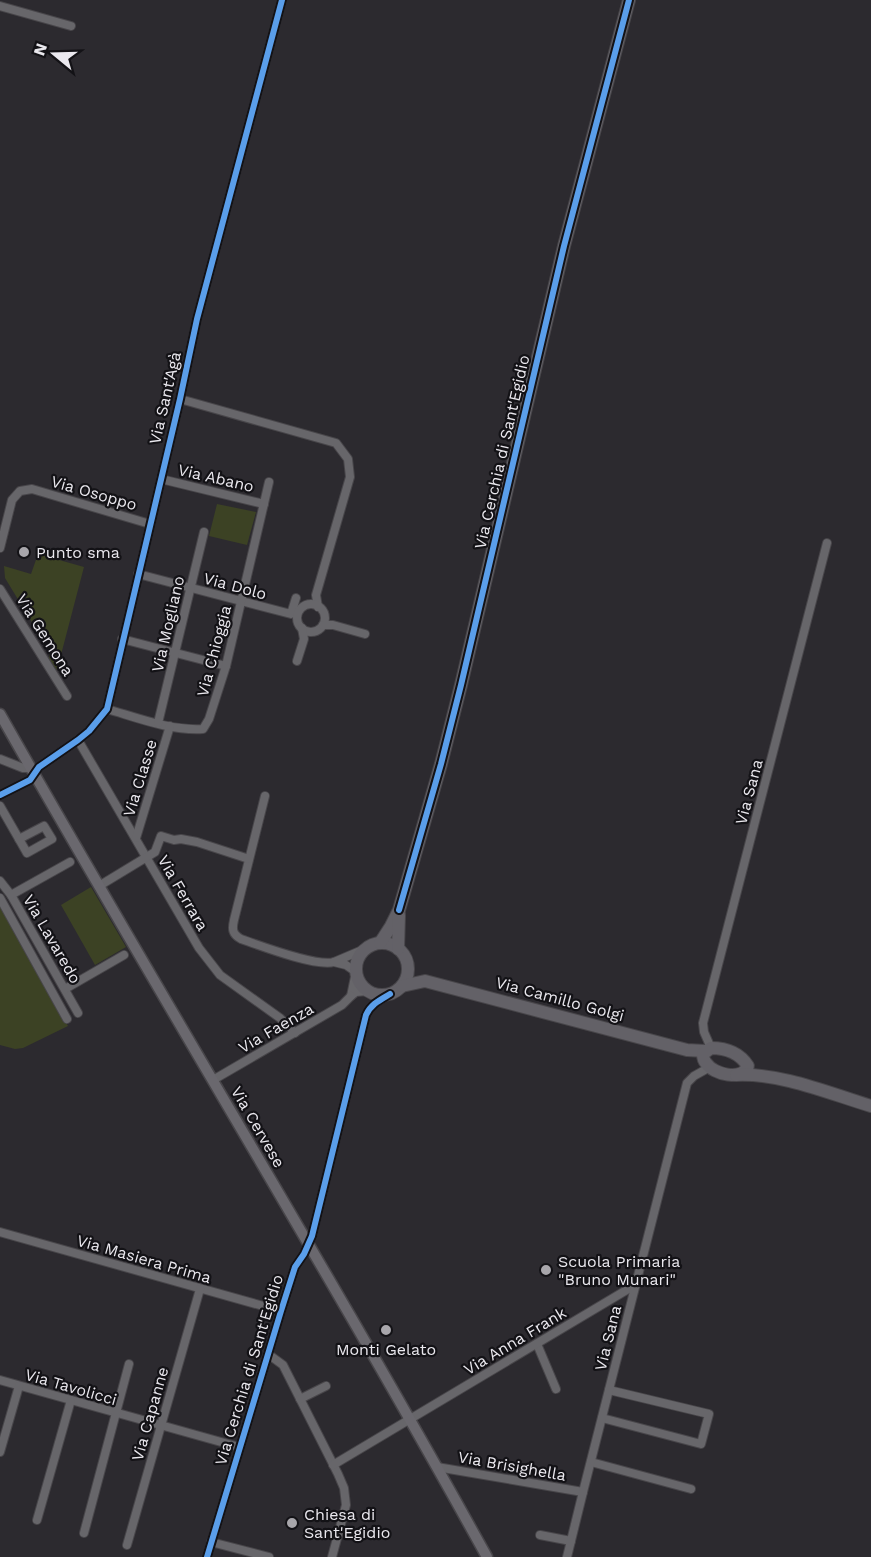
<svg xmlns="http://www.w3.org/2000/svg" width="871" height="1557" viewBox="0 0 871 1557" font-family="'Work Sans',sans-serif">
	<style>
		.green { fill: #3c4224 }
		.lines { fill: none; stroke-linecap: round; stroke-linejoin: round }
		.street-casing { stroke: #48464a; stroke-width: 10 }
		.secondary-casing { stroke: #48464a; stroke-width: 13 }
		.primary-casing { stroke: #48464a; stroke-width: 14 }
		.street { stroke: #67666a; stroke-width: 8 }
		.secondary { stroke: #6a686e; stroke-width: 10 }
		.primary { stroke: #636167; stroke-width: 12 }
		.cycleway-casing { stroke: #131216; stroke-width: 10 }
		.cycleway { stroke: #5a9eea; stroke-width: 6 }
		.poi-dot { fill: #a8a6ab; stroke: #131216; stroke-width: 2 }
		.labels { text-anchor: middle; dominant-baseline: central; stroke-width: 4.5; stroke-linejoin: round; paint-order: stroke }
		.street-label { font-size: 16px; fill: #eae8ee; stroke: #131216 }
		.poi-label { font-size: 16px; fill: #eae8ee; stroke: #131216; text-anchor: start }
	</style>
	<rect width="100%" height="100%" fill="#2c2a2f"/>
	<g class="green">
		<polygon points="217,504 256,512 247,545 209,536"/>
		<polygon points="38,554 84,567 57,670 49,660 50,652 5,578 4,566 31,574"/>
		<polygon points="91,887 126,947 95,965 61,905"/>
		<polygon points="0,906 68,1026 23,1048 15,1049 0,1045"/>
	</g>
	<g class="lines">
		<defs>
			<g id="street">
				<polyline points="0,6 71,26"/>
				<polyline points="180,399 336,443 348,459 350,477 316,595 318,607"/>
				<polyline points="161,479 264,504"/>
				<polyline points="0,548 12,500 20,491 32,489 150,524"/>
				<polyline points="138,574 291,614 296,598"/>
				<polyline points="0,589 67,696"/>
				<circle cx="311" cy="618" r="14"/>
				<polyline points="323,625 333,625 365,634"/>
				<polyline points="122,639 226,666"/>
				<polyline points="297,661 304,639 302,628"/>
				<path d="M107 709C138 718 171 731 203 729L209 719 226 666 269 482"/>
				<polyline points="158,723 204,532"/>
				<polyline points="78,740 199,948 220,975 280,1018 295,1033"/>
				<polyline points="0,759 23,768 31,768"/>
				<polyline points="0,795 30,780 39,767 78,740 89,731 107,709 180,399 197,319 282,0"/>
				<path d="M265 796 234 920C232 929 232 934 241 939 261 946 316 967 334 962"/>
				<polyline points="0,806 19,839"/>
				<polygon points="44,826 52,839 27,853 19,839"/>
				<polyline points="136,838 170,726"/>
				<polyline points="0,881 11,895 78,1013"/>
				<polyline points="99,886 155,852 161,836 174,840 181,839 197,842 249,859"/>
				<polyline points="11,895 70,862"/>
				<polyline points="0,898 67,1019"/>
				<polyline points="367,948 334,962 346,965 356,972 351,996 356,992 367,991"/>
				<polyline points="65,989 124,955"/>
				<polyline points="711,1048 704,1032 703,1023 827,543"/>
				<polyline points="213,1080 342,1005 351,996"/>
				<polyline points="0,1232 281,1311"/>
				<polyline points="537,1344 556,1389"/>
				<polyline points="268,1354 283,1365 338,1474 344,1488 346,1505 332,1557"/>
				<polyline points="0,1380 239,1447"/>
				<polyline points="300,1399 326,1386"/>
				<polyline points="602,1418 701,1444 709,1414 609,1390"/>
				<polyline points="0,1452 19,1386"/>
				<polyline points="591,1462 691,1489"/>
				<polyline points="333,1465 635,1285"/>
				<polyline points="437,1467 583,1492"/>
				<polyline points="37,1520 71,1400"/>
				<polyline points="84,1533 129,1364"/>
				<polyline points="540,1535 571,1541"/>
				<polyline points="211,1542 269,1557"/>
				<polyline points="127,1545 200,1289"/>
				<path d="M207 1557 281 1311 295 1267 304 1254 312 1236 366 1015C371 1004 380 1000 390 994"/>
				<polyline points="567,1557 583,1492 687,1083 694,1076 710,1067"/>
			</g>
			<path id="secondary" d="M0 714C160 996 330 1273 487 1557"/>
			<g id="primary">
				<circle cx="382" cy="969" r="26"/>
				<polyline points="380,943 391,926 399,910 441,764 461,685 564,246 629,0"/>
				<polyline points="398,949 399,915"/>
				<polyline points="402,986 425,981 687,1050 705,1051"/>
				<path d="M711 1048C726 1048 739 1052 748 1066 742 1081 714 1075 706 1063 704 1061 703 1058 703 1054Z"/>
				<path d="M736 1075C782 1073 828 1093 871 1106"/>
			</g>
		</defs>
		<use href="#street" class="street-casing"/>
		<use href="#secondary" class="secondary-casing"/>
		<use href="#primary" class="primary-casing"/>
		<use href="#street" class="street"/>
		<use href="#secondary" class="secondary"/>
		<use href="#primary" class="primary"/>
		<defs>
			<g id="cycleway">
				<polyline points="0,795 30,780 39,767 78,740 89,731 107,709 180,399 197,319 282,0"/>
				<polyline points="399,910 441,764 461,685 564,246 629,0"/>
				<path d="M207 1557 281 1311 295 1267 304 1254 312 1236 366 1015C371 1004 380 1000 390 994"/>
			</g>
		</defs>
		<use href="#cycleway" class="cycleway-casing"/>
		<use href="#cycleway" class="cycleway"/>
	</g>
	<g class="poi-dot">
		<circle cx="24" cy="552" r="6"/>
		<circle cx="546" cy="1270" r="6"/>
		<circle cx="386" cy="1330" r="6"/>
		<circle cx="292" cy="1523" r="6"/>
	</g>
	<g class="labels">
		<g class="street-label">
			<text transform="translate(165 398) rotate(-77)">Via Sant'Agà</text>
			<text transform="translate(502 452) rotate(-77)">Via Cerchia di Sant'Egidio</text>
			<text transform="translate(216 478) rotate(13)">Via Abano</text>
			<text transform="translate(94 493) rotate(16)">Via Osoppo</text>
			<text transform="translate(235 586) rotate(15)">Via Dolo</text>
			<text transform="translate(168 624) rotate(-77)">Via Mogliano</text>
			<text transform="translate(45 635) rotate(58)">Via Gemona</text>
			<text transform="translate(214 651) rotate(-75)">Via Chioggia</text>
			<text transform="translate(140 778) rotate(-73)">Via Classe</text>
			<text transform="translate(749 792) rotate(-75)">Via Sana</text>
			<text transform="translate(183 893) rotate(60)">Via Ferrara</text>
			<text transform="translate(52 939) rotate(60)">Via Lavaredo</text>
			<text transform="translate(560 999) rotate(15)">Via Camillo Golgi</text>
			<text transform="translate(276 1028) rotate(-30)">Via Faenza</text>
			<text transform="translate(258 1127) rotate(60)">Via Cervese</text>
			<text transform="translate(144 1259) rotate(16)">Via Masiera Prima</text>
			<text transform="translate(608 1338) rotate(-76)">Via Sana</text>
			<text transform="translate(515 1341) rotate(-31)">Via Anna Frank</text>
			<text transform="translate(249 1370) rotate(-73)">Via Cerchia di Sant'Egidio</text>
			<text transform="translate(71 1387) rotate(16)">Via Tavolicci</text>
			<text transform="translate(150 1414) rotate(-74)">Via Capanne</text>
			<text transform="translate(512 1466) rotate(10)">Via Brisighella</text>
		</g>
		<g class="poi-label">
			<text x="36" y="552">Punto sma</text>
			<text x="558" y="1261">Scuola Primaria<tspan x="558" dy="18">"Bruno Munari"</tspan></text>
			<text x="386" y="1349" text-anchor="middle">Monti Gelato</text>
			<text x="304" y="1514">Chiesa di<tspan x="304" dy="18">Sant'Egidio</tspan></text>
		</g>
	</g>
	<g transform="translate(54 54) rotate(289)" stroke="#131216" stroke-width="4.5" paint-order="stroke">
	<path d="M0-4.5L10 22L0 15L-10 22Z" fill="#eae8ee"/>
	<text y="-9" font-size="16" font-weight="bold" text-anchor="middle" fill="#eae8ee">N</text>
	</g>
</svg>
